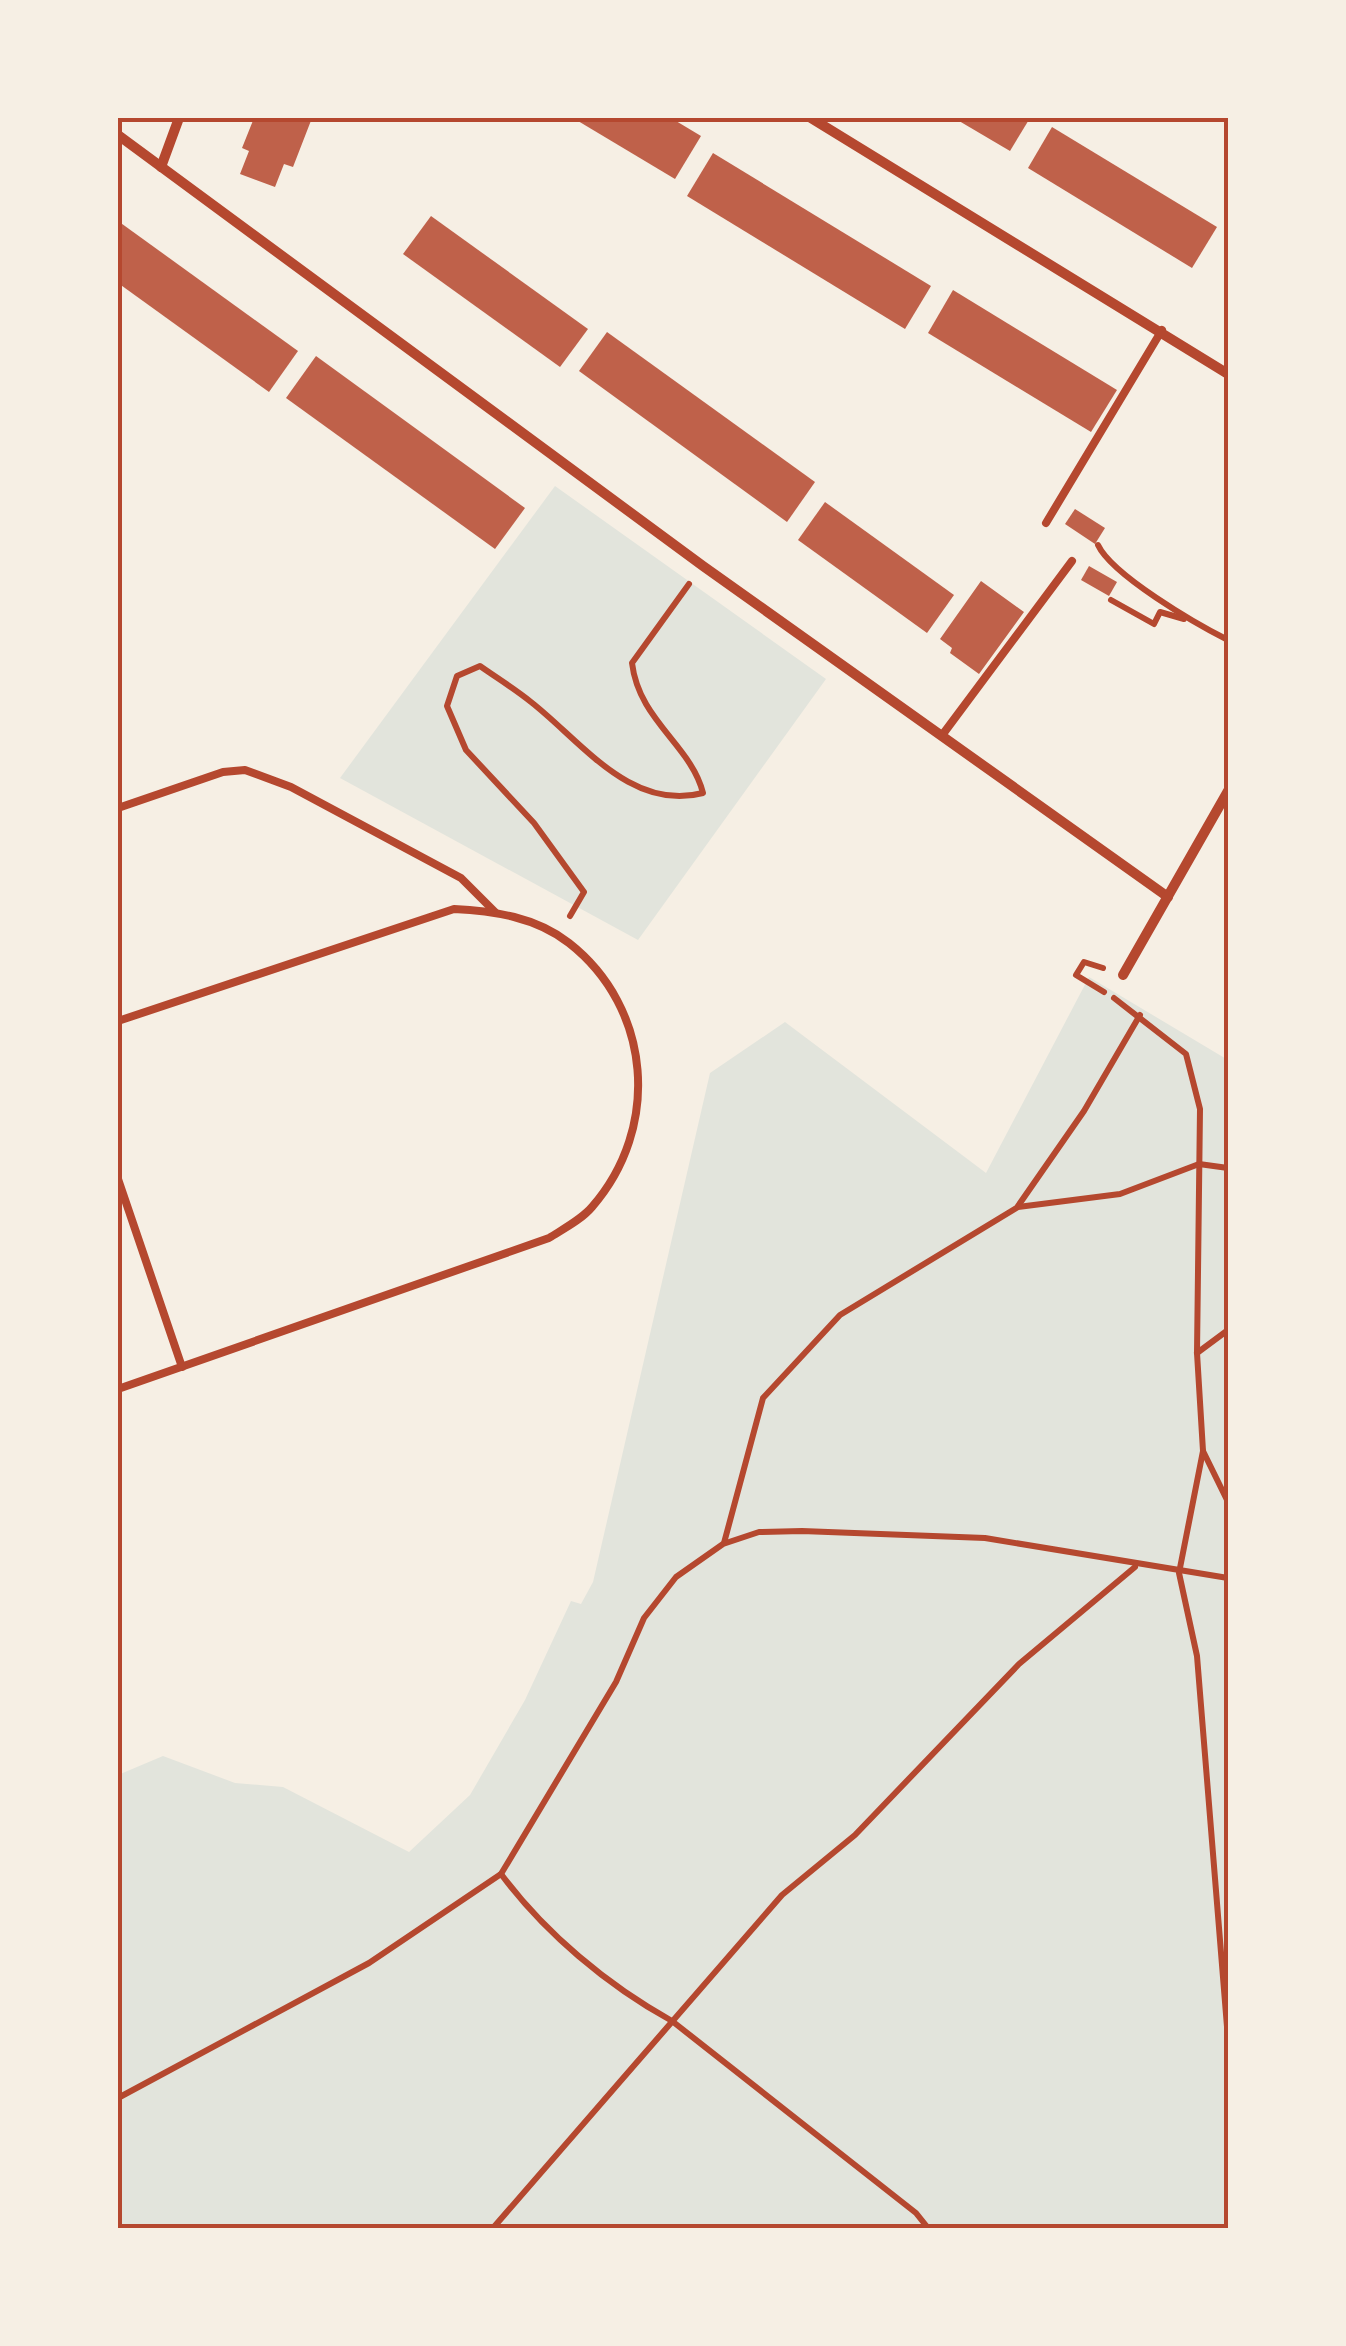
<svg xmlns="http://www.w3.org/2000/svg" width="1346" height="2346" viewBox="0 0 1346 2346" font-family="'IBM Plex Serif',serif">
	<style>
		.green { fill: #e2e4dc }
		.building { fill: #bf614a }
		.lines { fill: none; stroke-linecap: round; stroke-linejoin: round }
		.path { stroke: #b5482f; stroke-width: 6 }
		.service { stroke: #b5482f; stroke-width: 8 }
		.minor { stroke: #b5482f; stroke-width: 10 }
		.neatline { fill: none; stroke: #b5482f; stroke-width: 4 }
	</style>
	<rect width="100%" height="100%" fill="#f6efe4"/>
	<g class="green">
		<polygon points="555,486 826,679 638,940 340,778"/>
		<polygon points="1089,977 1228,1060 1228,2228 118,2228 118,1775 163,1756 235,1783 283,1787 409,1852 470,1795 525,1700 571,1601 581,1604 593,1582 710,1073 785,1022 986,1173"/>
	</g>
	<g class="building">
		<polygon points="254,118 312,118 293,167 284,164 275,187 240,174 249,151 242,148"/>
		<polygon points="573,118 671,118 701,136 675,179"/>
		<polygon points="954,118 1030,118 1010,151"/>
		<polygon points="1052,127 1217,227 1192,268 1028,168"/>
		<polygon points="713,153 931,286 905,329 687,196"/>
		<polygon points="431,216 588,329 560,367 403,254"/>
		<polygon points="118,221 298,351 269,392 118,283"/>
		<polygon points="953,290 1117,390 1091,432 928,333"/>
		<polygon points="607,332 815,482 787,522 579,371"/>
		<polygon points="316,356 525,508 495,549 286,398"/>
		<polygon points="825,502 954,595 927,633 798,540"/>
		<polygon points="1075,509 1105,528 1095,544 1065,524"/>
		<polygon points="1089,566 1117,582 1109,596 1081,580"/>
		<polygon points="981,581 1024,612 979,674 950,653 952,648 940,639"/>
	</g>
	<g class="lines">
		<g class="path">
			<path d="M1098 545C1112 575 1196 624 1228 640"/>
			<polyline points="1111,600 1154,624 1160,612 1184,619"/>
			<path d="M570 916 584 892 534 823 466 750 447 706 457 676 480 666C497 678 515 689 531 702 581 741 631 812 703 793 691 745 639 721 632 663L689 584"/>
			<polyline points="1103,968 1084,962 1076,975 1104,992"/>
			<polyline points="1114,998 1186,1054 1200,1109 1197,1353 1203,1451 1228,1502"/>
			<polyline points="1018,1206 1084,1111 1140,1015"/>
			<polyline points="1197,1353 1228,1330"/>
			<polyline points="1203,1451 1179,1573 1197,1656 1228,2039"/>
			<polyline points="724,1543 763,1398 840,1315 1018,1207 1120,1194 1199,1164 1228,1168"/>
			<path d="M501 1874C545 1933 607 1985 672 2021L916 2213 928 2228"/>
			<polyline points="118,2098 369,1963 501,1874 616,1682 644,1618 676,1577 723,1544 759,1532 802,1531 985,1538 1228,1578"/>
			<polyline points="493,2228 782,1895 855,1835 1019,1664 1135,1567"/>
		</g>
		<g class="service">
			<polyline points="1046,523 1162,330"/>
			<polyline points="943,734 1072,561"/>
			<polyline points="118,808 223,772 245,770 291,787 461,878 495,912"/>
			<path d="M118 1021 454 909C494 911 536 917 569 943 652 1008 661 1128 592 1207 581 1220 563 1229 549 1238L118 1389"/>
			<polyline points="118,1179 182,1367"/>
		</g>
		<g class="minor">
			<polyline points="811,118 1228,374"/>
			<polyline points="118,135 703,566 1168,897"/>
			<polyline points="161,167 179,118"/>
			<polyline points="1123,975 1228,791"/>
		</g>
	</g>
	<rect width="1346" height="2346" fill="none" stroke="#f6efe4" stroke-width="240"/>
	<rect x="120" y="120" width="1106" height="2106" class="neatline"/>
</svg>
